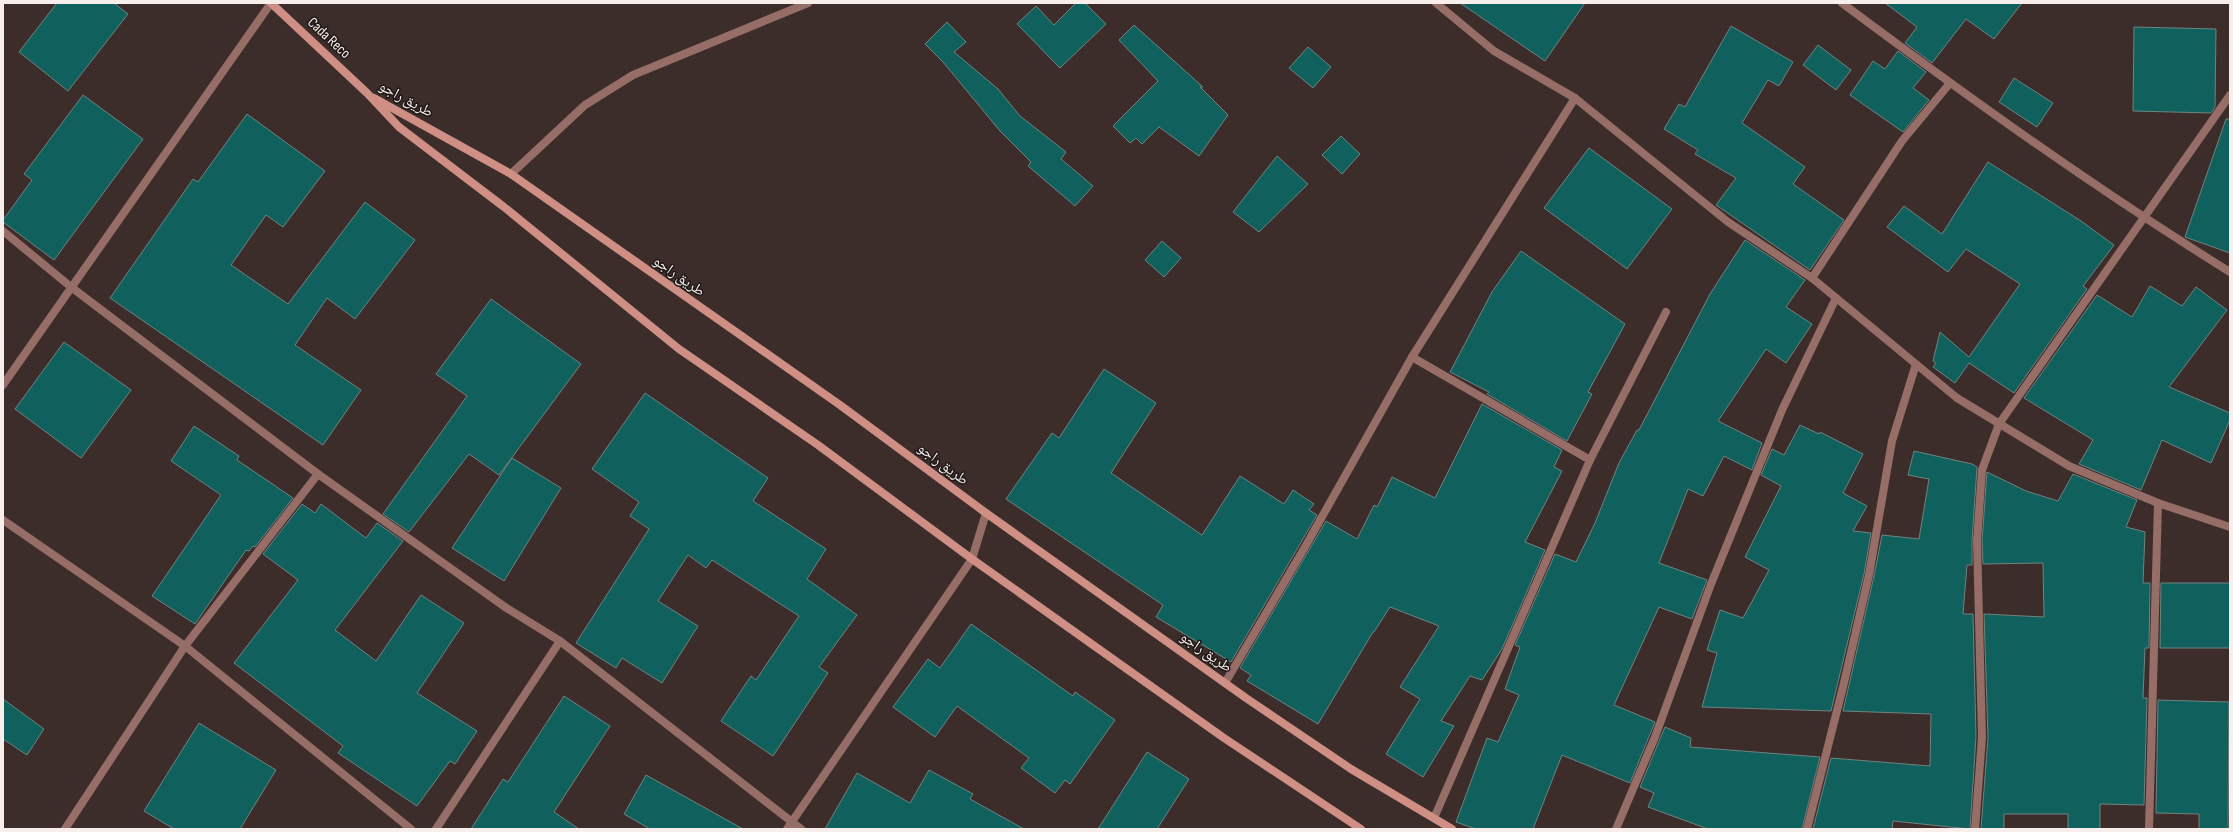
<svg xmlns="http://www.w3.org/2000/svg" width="2233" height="832" viewBox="0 0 2233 832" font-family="'Sofia Sans Condensed','Noto Naskh Arabic',sans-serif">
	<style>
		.building { fill: #10615e; stroke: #6f8381 }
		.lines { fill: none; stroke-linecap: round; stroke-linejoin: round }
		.street { stroke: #976e67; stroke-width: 8 }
		.secondary { stroke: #d08f85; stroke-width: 8 }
		.labels { text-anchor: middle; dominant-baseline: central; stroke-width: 3; stroke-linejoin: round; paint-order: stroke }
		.street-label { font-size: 15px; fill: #f8eeec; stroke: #1e1816 }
	</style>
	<rect width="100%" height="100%" fill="#3c2d2b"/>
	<g class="building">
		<polygon points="57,3 114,3 128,14 68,91 19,52"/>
		<polygon points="1076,3 1085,3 1106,24 1060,68 1017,24 1036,6 1054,25"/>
		<polygon points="1460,3 1585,3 1545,61"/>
		<polygon points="1885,3 2022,3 1994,39 1966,19 1932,63 1905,43 1917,27"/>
		<polygon points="947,22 966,42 954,52 998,89 1020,116 1066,152 1061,159 1093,186 1075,206 1028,166 1031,162 1000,131 943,62 925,44"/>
		<polygon points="1134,25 1203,87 1200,87 1228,115 1199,156 1159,127 1142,144 1136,138 1130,143 1113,126 1158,81 1119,40"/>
		<polygon points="1731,26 1793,62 1779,86 1768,80 1742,123 1805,167 1793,184 1844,220 1810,270 1716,205 1736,178 1695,154 1698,150 1664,129 1679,104 1685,107"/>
		<polygon points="2134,27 2216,29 2215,107 2211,113 2133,111"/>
		<polygon points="1818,45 1851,70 1836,90 1803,65"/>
		<polygon points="1308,47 1331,67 1313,88 1289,68"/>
		<polygon points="1898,51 1926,72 1913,88 1929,100 1903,132 1850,95 1873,61 1885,69"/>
		<polygon points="2014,78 2053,103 2037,127 1999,102"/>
		<polygon points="83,95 143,139 54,260 3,222 3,220 32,180 24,174"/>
		<polygon points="247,114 325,171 283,227 266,215 231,265 288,304 365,202 415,240 355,319 327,298 295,345 361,390 323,445 110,298 193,179 198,182"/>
		<polygon points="2226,119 2230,119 2230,253 2185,237"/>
		<polygon points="1341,136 1360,154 1342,174 1322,155"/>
		<polygon points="1589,148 1672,209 1627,269 1544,208"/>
		<polygon points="1277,156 1308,184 1259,232 1233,212"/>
		<polygon points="1988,162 2081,221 2114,245 2083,286 2087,289 2014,393 1969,363 1955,383 1933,367 1936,363 1933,361 1940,332 1969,357 2020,284 1966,249 1948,272 1887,227 1904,206 1942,234"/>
		<polygon points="1745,240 1805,280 1786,307 1812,324 1786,363 1766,349 1718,421 1762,443 1752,470 1724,456 1703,496 1688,489 1659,563 1707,580 1692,619 1659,607 1614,705 1655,722 1630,783 1562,755 1533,829 1476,829 1456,822 1487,738 1498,742 1519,695 1505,689 1520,647 1515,645 1555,554 1576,562 1595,523 1619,463 1637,430 1639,430 1710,294"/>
		<polygon points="1162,241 1181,258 1164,277 1145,260"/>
		<polygon points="1521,251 1625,324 1588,392 1592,394 1567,441 1487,394 1489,392 1450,372 1492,292"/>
		<polygon points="2150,286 2182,306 2196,287 2227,310 2169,387 2230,413 2230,420 2211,463 2162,440 2141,490 2079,464 2093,440 2024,398 2097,295 2132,317"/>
		<polygon points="491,299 581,364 499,475 469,454 409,532 383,514 467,396 436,374"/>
		<polygon points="64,342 131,390 81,458 15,409"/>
		<polygon points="1104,369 1156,403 1111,473 1202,535 1240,476 1284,504 1293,490 1314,504 1309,510 1317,515 1231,662 1156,617 1163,605 1006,499 1052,433 1059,438"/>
		<polygon points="645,393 768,478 753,501 826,549 807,579 857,615 819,667 828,673 773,756 721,721 751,676 756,680 799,616 712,560 706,568 688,555 658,601 698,626 662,683 622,658 616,668 576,643 649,529 630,516 639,502 592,469"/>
		<polygon points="1482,404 1562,450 1554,467 1562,471 1525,542 1545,550 1502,649 1482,680 1470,676 1441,721 1454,726 1423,777 1386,754 1420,699 1400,687 1439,626 1390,607 1374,632 1373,632 1318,724 1247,681 1251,675 1240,668 1326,521 1357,539 1374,505 1377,507 1392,477 1435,498"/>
		<polygon points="1800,425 1819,434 1820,432 1863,454 1843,493 1867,506 1853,531 1871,533 1864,574 1831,711 1702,707 1717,653 1707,650 1720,610 1743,618 1769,570 1745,557 1781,486 1761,475 1772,449 1784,455"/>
		<polygon points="194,426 239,456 237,460 293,498 255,547 253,546 249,551 246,550 195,624 152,596 221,495 171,461"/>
		<polygon points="1914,451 1972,464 1977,467 1972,541 1972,565 1967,565 1963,614 1973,614 1976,737 1970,829 1893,821 1892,829 1813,829 1831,758 1930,766 1931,714 1843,711 1874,576 1882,535 1919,539 1929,479 1908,475"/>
		<polygon points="512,458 561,488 504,581 452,548"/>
		<polygon points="1987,472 2026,491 2058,501 2073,474 2137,500 2126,527 2145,532 2143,583 2150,583 2149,648 2145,648 2143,698 2147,698 2144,805 2100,804 2100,829 2068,829 2068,814 2004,814 2004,829 1981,829 1988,737 1984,614 2044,617 2043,563 1983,564 1982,541"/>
		<polygon points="302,504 315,513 321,504 366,538 377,523 403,541 335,630 376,661 421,595 464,623 417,693 477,731 455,764 450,761 417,806 338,753 343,746 234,663 298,580 263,554"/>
		<polygon points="2161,583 2230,583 2230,648 2160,648"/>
		<polygon points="971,624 1073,696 1075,692 1115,720 1070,784 1065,780 1055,793 1021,768 1029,758 957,706 935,737 893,707 928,659 940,668"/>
		<polygon points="564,696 610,726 554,812 579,829 471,829 503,779 508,782"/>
		<polygon points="3,699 44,729 27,755 3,739"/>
		<polygon points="2158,700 2229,702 2228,829 2199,829 2199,814 2156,813"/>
		<polygon points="199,723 276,770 240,829 174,829 144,811"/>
		<polygon points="1665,727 1691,738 1690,747 1820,757 1802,829 1708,829 1648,807 1654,793 1640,787"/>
		<polygon points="1147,752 1189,779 1157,829 1098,829"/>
		<polygon points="929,770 973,794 970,799 1024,829 825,829 857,773 910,803"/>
		<polygon points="646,775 743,829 650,829 624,814"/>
	</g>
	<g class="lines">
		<g class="street">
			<polyline points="1436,3 1494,51 1575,98 1728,222 1812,278 1957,398 2069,466 2158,503 2230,527"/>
			<path d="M1842 3C1968 97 2096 189 2230 272"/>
			<polyline points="511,174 585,105 633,75 808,3"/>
			<polyline points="3,231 71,287 318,474 505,607 560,641 801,829"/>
			<polyline points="1812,278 1902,141 1950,83"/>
			<polyline points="1412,357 1590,460"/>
			<polyline points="3,385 271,3"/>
			<polyline points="3,520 185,646 411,829"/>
			<polyline points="1225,683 1305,547 1412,357 1575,98"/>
			<polyline points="1434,818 1590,460 1666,312"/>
			<polyline points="65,829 185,646 318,474"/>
			<polyline points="436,829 560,641"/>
			<polyline points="787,829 972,559 986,513"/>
			<polyline points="1616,829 1655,737 1711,584 1782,410 1836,298"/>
			<polyline points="1807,829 1843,687 1869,575 1892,441 1916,364"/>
			<polyline points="1975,829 1982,737 1977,541 1982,470 1999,424 2230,95"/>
			<polyline points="2149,829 2158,503"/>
		</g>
		<g class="secondary">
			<polyline points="271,3 367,93 399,127 504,207 679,349 818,445 972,559 1224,738 1361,829"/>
			<polyline points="374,98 511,174 840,405 986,513 1246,698 1351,769 1452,829"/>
		</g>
	</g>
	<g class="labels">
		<g class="street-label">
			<text transform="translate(329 38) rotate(43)">Cada Reco</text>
			<text transform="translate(406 99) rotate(29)">طريق راجو</text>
			<text transform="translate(679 276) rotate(35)">طريق راجو</text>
			<text transform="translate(943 464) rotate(37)">طريق راجو</text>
			<text transform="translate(1206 652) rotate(35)">طريق راجو</text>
		</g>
	</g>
	<rect width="2233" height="832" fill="none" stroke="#f8eeec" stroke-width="8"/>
</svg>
